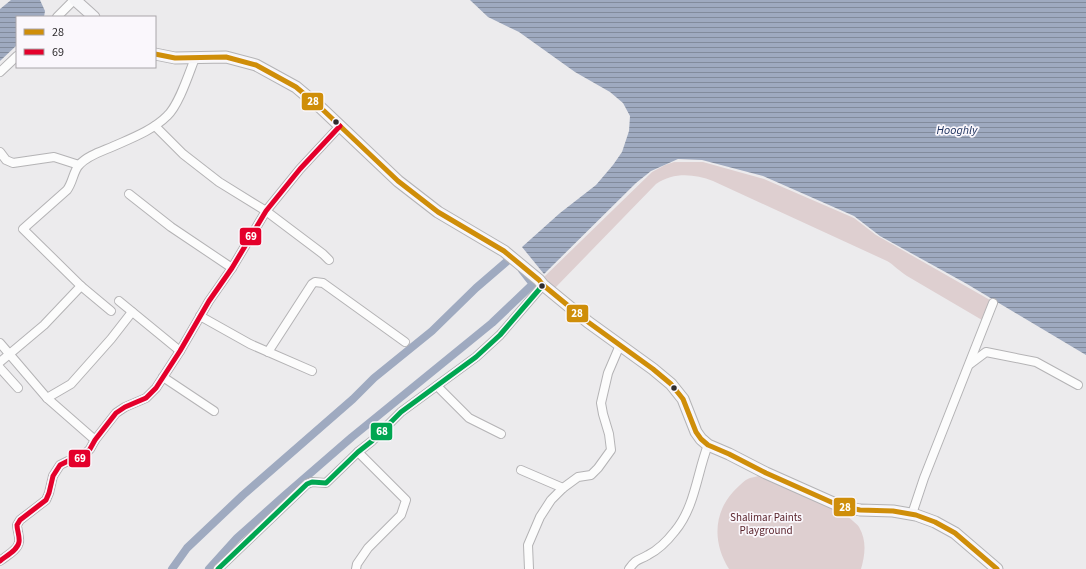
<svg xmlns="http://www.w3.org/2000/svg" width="1086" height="569" viewBox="0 0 1086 569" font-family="'Source Sans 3',sans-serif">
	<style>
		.green { fill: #decfd0 }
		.water { fill: url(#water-rules) }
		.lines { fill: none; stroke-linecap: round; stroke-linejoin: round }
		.canal { stroke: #9faac0; stroke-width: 8 }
		.minor-casing { stroke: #b4b3b5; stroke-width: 10 }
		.secondary-casing { stroke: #b4b3b5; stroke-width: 13 }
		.minor { stroke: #fcfcfc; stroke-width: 8 }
		.secondary { stroke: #f6f6f8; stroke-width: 11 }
		.bus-1-casing { stroke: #faf7fc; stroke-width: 8 }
		.bus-2-casing { stroke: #faf7fc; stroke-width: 8 }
		.bus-3-casing { stroke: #faf7fc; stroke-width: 8 }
		.bus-1 { stroke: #cf8e09; stroke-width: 5 }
		.bus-2 { stroke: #e4002b; stroke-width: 5 }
		.bus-3 { stroke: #00a651; stroke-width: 5 }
		.bus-dot { fill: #2f2d2f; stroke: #faf7fc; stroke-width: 1.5 }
		.labels { text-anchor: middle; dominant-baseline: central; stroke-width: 3.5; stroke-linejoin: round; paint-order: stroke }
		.park-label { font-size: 11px; fill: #5b252d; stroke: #faf7fc }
		.water-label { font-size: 12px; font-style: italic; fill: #213560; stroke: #faf7fc }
		.line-badge { stroke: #faf7fc; stroke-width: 1.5 }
		.badge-label { font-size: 11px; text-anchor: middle; font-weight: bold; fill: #fff }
	</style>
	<defs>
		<pattern id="water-rules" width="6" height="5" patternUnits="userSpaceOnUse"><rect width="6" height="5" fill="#9faac0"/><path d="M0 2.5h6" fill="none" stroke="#828b9c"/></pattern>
	</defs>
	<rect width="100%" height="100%" fill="#ecebed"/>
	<g class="green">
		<path d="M674 162H703L764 179 787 189 854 218 876 235 990 300 982 320 907 276C899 271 894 265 887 261L713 181C694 174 674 172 656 184L555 288 544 277 652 172 665 165Z"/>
		<path d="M763 475C793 488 828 498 853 521 855 523 858 525 859 527 867 541 865 555 861 569H729C713 544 713 514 733 492 738 487 744 480 750 478 754 477 759 476 763 475Z"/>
	</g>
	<g class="water">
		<polygon points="11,0 40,0 45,11 44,17 17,17 17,45 0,61 0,9"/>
		<polygon points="470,0 1086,0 1086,355 967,284 880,236 854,216 763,176 702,160 678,159 651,171 636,183 544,274 522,247 560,213 596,185 613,165 622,152 629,131 630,116 623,103 610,92 575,72 519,32 488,17"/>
	</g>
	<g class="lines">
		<g class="canal">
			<polyline points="172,569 187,548 243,495 353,399 374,378 432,331 476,288 512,257 515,260"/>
			<polyline points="209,569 237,538 284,496 352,437 492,323 533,284 522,270"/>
		</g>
		<defs>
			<g id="minor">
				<polyline points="57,17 74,0"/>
				<polyline points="0,72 17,56"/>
				<polyline points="155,126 183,154 219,182 266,211 323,254 329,260"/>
				<polyline points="0,152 6,160 13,163 54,157 79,165"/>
				<polyline points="129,194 171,227 232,268"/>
				<polyline points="119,301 180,351"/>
				<path d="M111 311 81 286 23 229 67 190C73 182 73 172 79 165 88 155 103 151 114 146 132 138 153 130 167 116 179 105 189 73 195 58"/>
				<polyline points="200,316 250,344 312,371"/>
				<polyline points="0,343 47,398 95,440"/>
				<polyline points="268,352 312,284 315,282 323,283 405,342"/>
				<polyline points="0,362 44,325 81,286"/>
				<polyline points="970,364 986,352 1036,362 1078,385"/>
				<polyline points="0,368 18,388"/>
				<polyline points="163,377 214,411"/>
				<polyline points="437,386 469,418 501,434"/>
				<polyline points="47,398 71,384 111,339 132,312"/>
				<polyline points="521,470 563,488"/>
				<polyline points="912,514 924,478 993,303"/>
				<path d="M0 561C6 556 18 550 19 542 20 537 17 530 17 525L20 520 46 500 49 493 53 476 60 465 68 461 81 458 90 449 95 440 116 413 125 407 146 398 156 388 180 351 209 301 232 268 266 211 300 169 340 126"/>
				<polyline points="218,569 307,484 312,482 326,483 358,452 372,441 401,412 476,357 500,335 543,285"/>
				<polyline points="356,569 357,564 368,548 401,515 406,500 358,452"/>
				<polyline points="529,569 528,545 540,517 551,500 563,488 578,477 591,475 598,468 611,450 609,434 603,414 601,403 608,373 620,345"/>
				<path d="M629 569C637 558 638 561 648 555 658 550 668 540 675 531 695 507 697 473 708 445"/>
			</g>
			<g id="secondary">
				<polyline points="75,0 94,17"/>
				<polyline points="155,54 175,58 226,57 256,65 296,87 321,108 398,181 438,212 504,251 539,280 543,285 588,322 653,369 671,384 683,399 696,432 701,439 708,445 729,454 766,473 840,506 860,510 893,511 916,515 935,522 955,533 997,569"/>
			</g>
		</defs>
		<use href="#minor" class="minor-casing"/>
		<use href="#secondary" class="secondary-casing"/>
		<use href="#minor" class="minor"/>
		<use href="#secondary" class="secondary"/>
		<defs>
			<polyline id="bus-1" points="155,54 175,58 226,57 256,65 296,87 321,108 398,181 438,212 504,251 539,280 543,285 588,322 653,369 671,384 683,399 696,432 701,439 708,445 729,454 766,473 840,506 860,510 893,511 916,515 935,522 955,533 997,569"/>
			<path id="bus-2" d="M0 561C6 556 18 550 19 542 20 537 17 530 17 525L20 520 46 500 49 493 53 476 60 465 68 461 81 458 90 449 95 440 116 413 125 407 146 398 156 388 180 351 209 301 232 268 266 211 300 169 340 126"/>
			<polyline id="bus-3" points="218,569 307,484 312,482 326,483 358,452 372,441 401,412 476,357 500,335 543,285"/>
		</defs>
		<use href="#bus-1" class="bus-1-casing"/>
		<use href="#bus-2" class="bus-2-casing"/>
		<use href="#bus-3" class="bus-3-casing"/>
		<use href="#bus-1" class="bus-1"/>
		<use href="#bus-2" class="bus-2"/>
		<use href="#bus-3" class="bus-3"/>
	</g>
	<g class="bus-dot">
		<circle cx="336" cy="122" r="3.5"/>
		<circle cx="542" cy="286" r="3.5"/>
		<circle cx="674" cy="388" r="3.5"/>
	</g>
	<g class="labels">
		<g class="park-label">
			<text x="766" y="517">Shalimar Paints<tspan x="766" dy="13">Playground</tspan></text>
		</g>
		<g class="water-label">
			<text x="957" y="130">Hooghly</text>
		</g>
	</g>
	<g class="line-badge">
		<rect x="301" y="92" width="23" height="19" rx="4" fill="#cf8e09"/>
		<rect x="239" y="227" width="23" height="19" rx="4" fill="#e4002b"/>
		<rect x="566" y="304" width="23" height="19" rx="4" fill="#cf8e09"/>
		<rect x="370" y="422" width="23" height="19" rx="4" fill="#00a651"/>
		<rect x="68" y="449" width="23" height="19" rx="4" fill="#e4002b"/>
		<rect x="833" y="497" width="23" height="20" rx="4" fill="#cf8e09"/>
	</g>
	<g class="badge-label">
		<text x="313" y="105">28</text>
		<text x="251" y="240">69</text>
		<text x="577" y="317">28</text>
		<text x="382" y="435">68</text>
		<text x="80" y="462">69</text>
		<text x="845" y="511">28</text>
	</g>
	<rect x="16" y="16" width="140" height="52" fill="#faf7fc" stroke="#a9a6aa"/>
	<rect x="24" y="29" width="20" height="6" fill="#cf8e09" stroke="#a9a6aa"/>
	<text x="52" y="36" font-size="12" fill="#2f2d2f">28</text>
	<rect x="24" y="49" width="20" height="6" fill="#e4002b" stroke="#a9a6aa"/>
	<text x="52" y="56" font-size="12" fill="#2f2d2f">69</text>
</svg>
